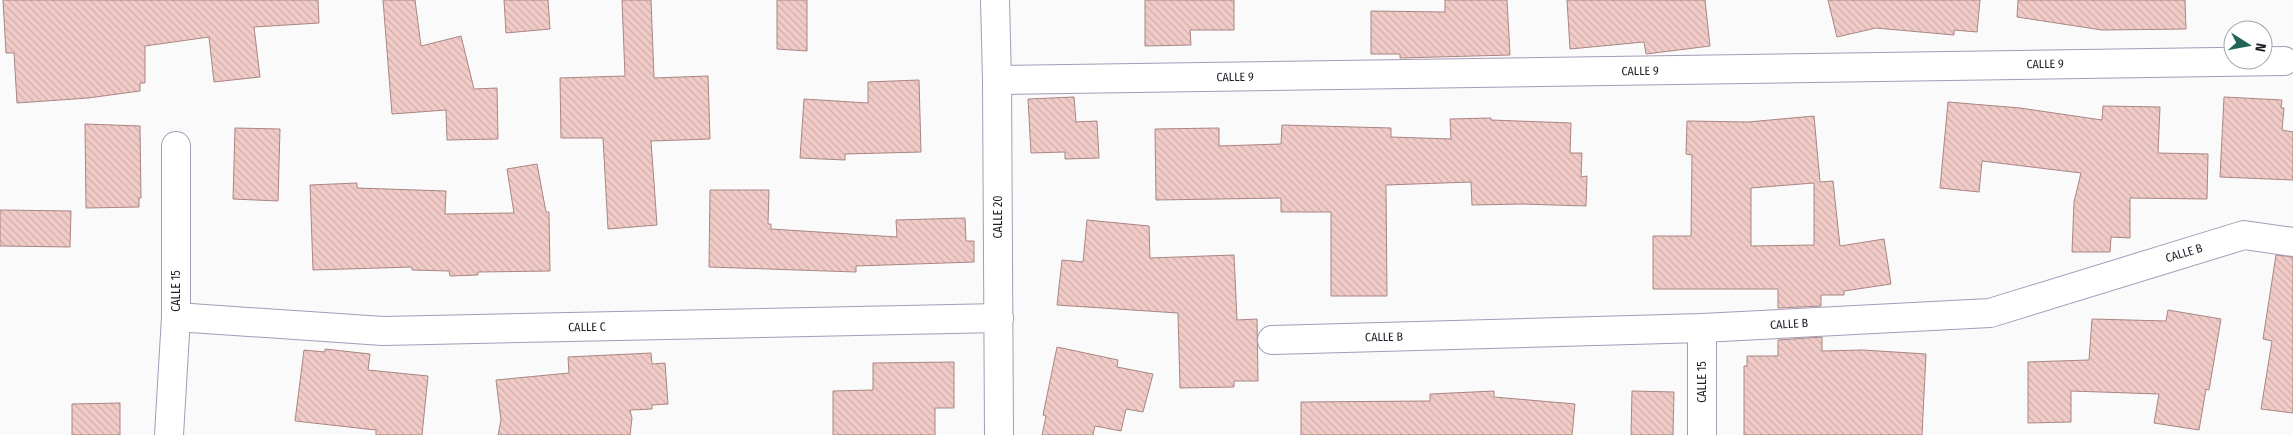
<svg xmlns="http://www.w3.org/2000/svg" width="2293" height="435" viewBox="0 0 2293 435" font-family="'Fira Sans Condensed',sans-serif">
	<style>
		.building { fill: url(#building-back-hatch); stroke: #a98683; fill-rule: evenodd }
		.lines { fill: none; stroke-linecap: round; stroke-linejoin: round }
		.street-casing { stroke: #a59bb8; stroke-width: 30 }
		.street { stroke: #fff; stroke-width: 28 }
		.labels { text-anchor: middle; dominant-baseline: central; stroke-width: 4.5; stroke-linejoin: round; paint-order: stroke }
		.street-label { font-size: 12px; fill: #211d28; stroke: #fff }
	</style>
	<defs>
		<pattern id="building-back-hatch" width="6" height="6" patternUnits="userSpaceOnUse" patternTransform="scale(1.25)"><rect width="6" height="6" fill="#f1cbc7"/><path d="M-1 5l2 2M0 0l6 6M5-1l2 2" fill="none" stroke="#ceaeab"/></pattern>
	</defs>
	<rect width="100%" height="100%" fill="#fafafa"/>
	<g class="building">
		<polygon points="3,0 318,0 319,23 254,27 260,77 214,82 209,37 145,46 145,83 140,83 140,91 88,98 17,103 14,53 6,53"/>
		<polygon points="383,0 415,0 421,46 461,36 474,89 497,88 498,139 447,140 446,110 392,114"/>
		<polygon points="504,0 548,0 550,29 506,33"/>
		<polygon points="622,0 651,0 654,78 708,76 710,139 651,141 657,225 608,229 603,138 561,138 560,78 625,76"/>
		<polygon points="777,0 807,0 807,51 777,49"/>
		<polygon points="1145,0 1234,0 1234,30 1190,30 1191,45 1145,46"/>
		<polygon points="1445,0 1507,0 1510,55 1400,58 1400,54 1371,54 1371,11 1445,12"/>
		<polygon points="1567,0 1705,0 1710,46 1646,54 1644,42 1570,49"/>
		<polygon points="1828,0 1980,0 1977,32 1954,30 1954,35 1876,28 1837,37"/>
		<polygon points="2018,0 2185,0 2186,29 2102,30 2017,17"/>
		<polygon points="919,80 921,152 845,154 845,160 800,158 804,99 868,103 868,82"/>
		<polygon points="1074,97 1076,122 1097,121 1099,158 1065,159 1065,152 1031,153 1028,99"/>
		<polygon points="2224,97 2282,100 2281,108 2284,108 2282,130 2293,132 2293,180 2220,177"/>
		<polygon points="1948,102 2020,108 2102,120 2103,106 2160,107 2158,153 2208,154 2207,199 2130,198 2130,238 2111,237 2110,252 2072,252 2074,202 2081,173 1982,161 1979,192 1940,188"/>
		<path d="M1814 116 1820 182 1833 181 1840 246 1884 239 1891 284 1844 291V295H1821V306L1778 308V289H1653V236H1691L1692 155 1686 154 1687 121 1748 122ZM1814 183V245L1751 246V188Z"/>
		<polygon points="1491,118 1491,120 1571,123 1570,153 1582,153 1581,177 1587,176 1586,206 1522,204 1472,205 1471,182 1386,185 1387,296 1331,296 1331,212 1281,212 1281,198 1156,200 1155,129 1219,128 1219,146 1281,144 1282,125 1391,128 1391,137 1451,139 1450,119"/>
		<polygon points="85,124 140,126 141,198 139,198 139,207 86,208"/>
		<polygon points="235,128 280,129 278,201 233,199"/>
		<polygon points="537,164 546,212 549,212 550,271 478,272 478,275 450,276 449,271 412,270 412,267 313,270 310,185 357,183 357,188 446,191 445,214 514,213 507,169"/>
		<polygon points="710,190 769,190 768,224 771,224 771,229 897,237 896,220 965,218 966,241 974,241 974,262 856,266 856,272 709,267"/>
		<polygon points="0,210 71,211 70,247 0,246"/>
		<polygon points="1087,220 1149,226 1150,258 1234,255 1237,320 1257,319 1258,381 1234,381 1234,387 1180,388 1178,313 1057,305 1062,260 1083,262"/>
		<polygon points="2276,255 2293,257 2293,413 2261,409 2272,341 2263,339"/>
		<polygon points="2168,310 2221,319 2209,390 2206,389 2199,430 2154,423 2159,394 2071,391 2071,422 2028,423 2028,362 2089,360 2092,319 2166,321"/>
		<polygon points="1822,337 1822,351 1863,350 1926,354 1922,435 1744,435 1744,366 1747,366 1747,356 1778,356 1778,340"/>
		<polygon points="1057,347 1118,360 1117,367 1153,374 1143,412 1126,409 1121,431 1095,426 1093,435 1042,435 1046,416 1043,415"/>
		<polygon points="325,349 370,354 368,370 428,376 422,435 376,435 376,430 295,421 304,350 325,352"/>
		<polygon points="651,353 652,364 665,363 668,404 652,405 652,409 630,410 632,418 630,435 498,435 501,420 496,380 569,373 568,357"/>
		<polygon points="954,362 954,408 935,408 935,435 833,435 833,391 873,390 873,363"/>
		<polygon points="1494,391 1494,397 1575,404 1572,435 1301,435 1301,402 1430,401 1430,394"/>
		<polygon points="1632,391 1674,392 1673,435 1631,435"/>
		<polygon points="120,403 120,435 72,435 72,404"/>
	</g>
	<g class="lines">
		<defs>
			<g id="street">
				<polyline points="995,0 997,80 999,435"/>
				<polyline points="997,80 2284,61"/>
				<polyline points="176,317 383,331 999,318"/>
				<polyline points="1702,328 1702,435"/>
				<polyline points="1272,340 1702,328 1990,313 2244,235 2293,242"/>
				<polyline points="169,435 176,317 176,146"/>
			</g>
		</defs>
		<use href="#street" class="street-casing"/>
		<use href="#street" class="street"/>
	</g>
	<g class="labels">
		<g class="street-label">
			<text transform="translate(2045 64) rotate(-1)">CALLE 9</text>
			<text transform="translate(1640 71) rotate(-1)">CALLE 9</text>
			<text transform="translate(1235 77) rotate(-1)">CALLE 9</text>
			<text transform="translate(998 217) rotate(-90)">CALLE 20</text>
			<text transform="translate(2184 253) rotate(-17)">CALLE B</text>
			<text transform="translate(176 291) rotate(-90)">CALLE 15</text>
			<text transform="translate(1789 324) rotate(-3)">CALLE B</text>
			<text transform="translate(587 327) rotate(-1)">CALLE C</text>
			<text transform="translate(1384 337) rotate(-1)">CALLE B</text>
			<text transform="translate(1702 382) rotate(-90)">CALLE 15</text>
		</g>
	</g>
	<g transform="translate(2248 45) rotate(101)"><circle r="24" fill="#ffffff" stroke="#a6a5a9"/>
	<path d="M0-4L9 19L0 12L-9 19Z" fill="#206557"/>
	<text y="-8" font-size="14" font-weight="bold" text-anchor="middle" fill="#211d28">N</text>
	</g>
</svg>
